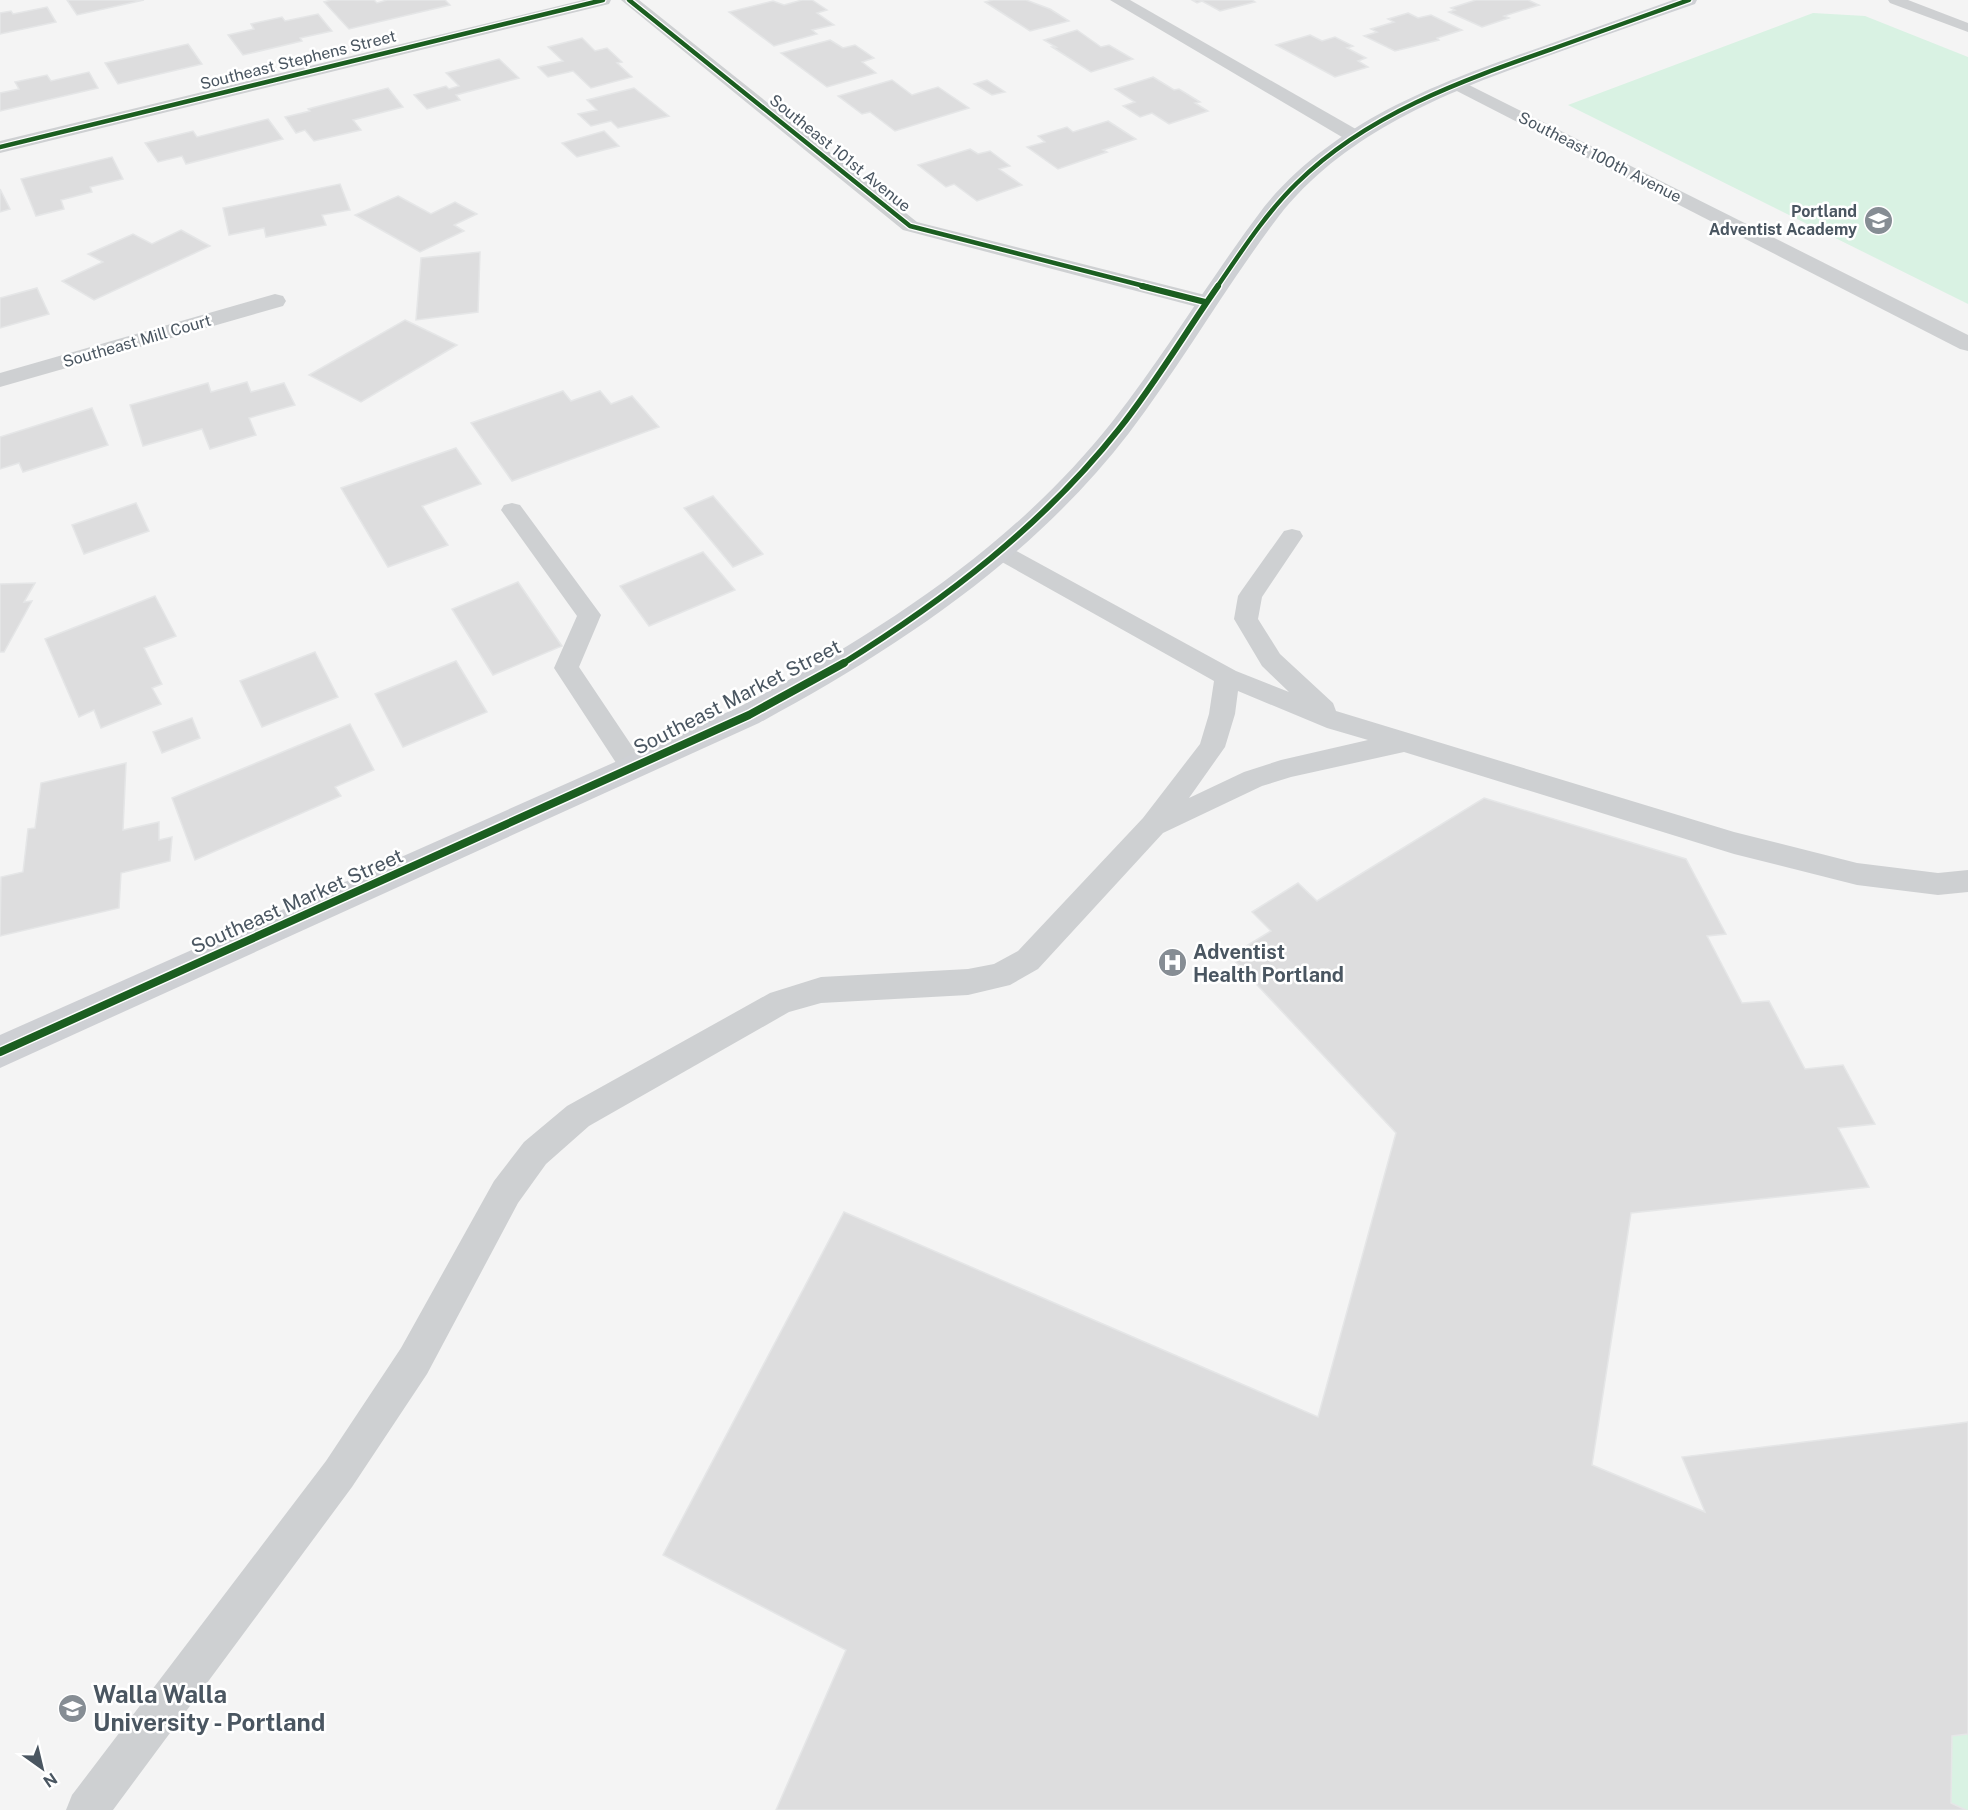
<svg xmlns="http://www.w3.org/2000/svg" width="1968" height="1810" viewBox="0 0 1968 1810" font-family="'Public Sans',sans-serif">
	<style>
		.green { fill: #d9f2e3 }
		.building { fill: #ddddde; stroke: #e5e6e7; stroke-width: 1.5 }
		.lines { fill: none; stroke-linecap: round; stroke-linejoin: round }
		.lane { fill: #ced0d2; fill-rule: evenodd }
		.street { fill: #ced0d2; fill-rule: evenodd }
		.secondary { fill: #ced0d4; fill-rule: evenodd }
		.cycleway-far2-casing { stroke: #fff; stroke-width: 7 }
		.cycleway-far1-casing { stroke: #fff; stroke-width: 9 }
		.cycleway-casing { stroke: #fff; stroke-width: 11 }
		.cycleway-far2 { stroke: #1b5e20; stroke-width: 4.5 }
		.cycleway-far1 { stroke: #1b5e20; stroke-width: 6 }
		.cycleway { stroke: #1b5e20; stroke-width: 8 }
		.labels { text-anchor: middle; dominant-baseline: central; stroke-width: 5; stroke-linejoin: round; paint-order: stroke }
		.far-street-label { font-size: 16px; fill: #4a5661; stroke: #fff }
		.far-poi-label { font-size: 16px; font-weight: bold; fill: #4a5661; stroke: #fff; text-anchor: end }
		.street-label { font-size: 20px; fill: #4a5661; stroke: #fff }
		.poi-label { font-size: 20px; font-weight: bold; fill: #4a5661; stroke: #fff; text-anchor: start }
		.near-poi-label { font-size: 24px; font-weight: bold; fill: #4a5661; stroke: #fff; text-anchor: start }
	</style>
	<rect width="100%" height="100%" fill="#f4f4f4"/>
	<g class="green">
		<polygon points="1813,13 1865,16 1968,57 1968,304 1568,105"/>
		<polygon points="1968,1734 1968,1810 1966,1810 1951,1803 1952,1736"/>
	</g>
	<g class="building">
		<polygon points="67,0 144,0 77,15"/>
		<polygon points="331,0 374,0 377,3 387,0 445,0 450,5 349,29 324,2"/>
		<polygon points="802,0 812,0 827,10 817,13 834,25 812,30 817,34 774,46 729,12 773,1 784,5"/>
		<polygon points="993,0 1026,0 1050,9 1069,21 1030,31 985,2"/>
		<polygon points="1192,0 1252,0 1255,2 1220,11 1202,1 1197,3"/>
		<polygon points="1476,0 1528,0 1539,5 1504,16 1509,18 1482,27 1449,12 1455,10 1451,8"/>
		<polygon points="47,7 56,22 0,34 0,13 11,11 13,14"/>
		<polygon points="1408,13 1418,18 1431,15 1462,30 1437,38 1439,40 1395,51 1364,36 1377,32 1371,29 1394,22 1388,19"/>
		<polygon points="318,14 332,31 300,38 302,41 243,55 228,35 254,29 251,24 282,17 285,21"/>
		<polygon points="1077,30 1101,47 1109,45 1133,59 1091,72 1052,47 1056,47 1044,40"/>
		<polygon points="1310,35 1322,41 1335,37 1353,46 1347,48 1366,58 1358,61 1368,67 1335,77 1276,45"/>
		<polygon points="582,38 595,51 607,48 622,62 617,63 632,77 591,88 573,71 548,77 538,67 563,61 548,47"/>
		<polygon points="830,40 843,48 855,45 874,58 862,62 876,73 827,87 781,53"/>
		<polygon points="188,44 202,64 118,84 105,63"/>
		<polygon points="499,59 519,78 456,95 460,100 427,109 414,95 446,86 449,89 459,86 446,73"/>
		<polygon points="89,72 98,88 0,111 0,93 19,89 15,82 47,75 51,81"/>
		<polygon points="1153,77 1174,90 1179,89 1200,102 1195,103 1208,111 1169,124 1152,113 1140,117 1123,106 1135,102 1115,89"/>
		<polygon points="892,80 912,95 938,87 969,108 895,131 870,112 862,114 838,96"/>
		<polygon points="987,80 1005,92 992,95 974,84"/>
		<polygon points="388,88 403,107 353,120 361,130 314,141 305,130 296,133 285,117 310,111 308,109"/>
		<polygon points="634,88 669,116 618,128 611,121 591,126 578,114 597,110 587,100"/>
		<polygon points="268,119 283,139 186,164 182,156 158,162 145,143 193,131 197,137"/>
		<polygon points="1108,121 1136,139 1103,150 1107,152 1058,169 1027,147 1045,142 1038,136 1067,127 1073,132"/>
		<polygon points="604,131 619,146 577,157 562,143"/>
		<polygon points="970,149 978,154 990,151 1010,166 999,169 1022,185 977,201 954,184 946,187 918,165"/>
		<polygon points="112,157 123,179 90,187 92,192 61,200 64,209 36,216 21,179"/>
		<polygon points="340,184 350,210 322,215 326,225 266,237 264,228 229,235 223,208"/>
		<polygon points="0,189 10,209 0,212"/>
		<polygon points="398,196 431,214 455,202 477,214 454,225 464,231 420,252 355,215"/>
		<polygon points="181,230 210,246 94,300 62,281 103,262 88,254 133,234 152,244"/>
		<polygon points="480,252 478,312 416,320 421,258"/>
		<polygon points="37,288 49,314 0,328 0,298"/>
		<polygon points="405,320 457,345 361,402 309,375"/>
		<polygon points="247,382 251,392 284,383 295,405 249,418 256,435 210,449 202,429 143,446 130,405 208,383 211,392"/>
		<polygon points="563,391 571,401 600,391 611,404 632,396 659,427 512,481 471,423"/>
		<polygon points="92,408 108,445 23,472 19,463 0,469 0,437"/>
		<polygon points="456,448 481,484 422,506 448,545 388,567 341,488"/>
		<polygon points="713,496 763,554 733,567 684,508"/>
		<polygon points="136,503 149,531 84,554 72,525"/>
		<polygon points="703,552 735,590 649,626 620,586"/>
		<polygon points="518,582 562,646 493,675 452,609"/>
		<polygon points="35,583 24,602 32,601 4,652 0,652 0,584"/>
		<polygon points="155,596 176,636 144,648 162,684 152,688 161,704 101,728 94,710 79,717 45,639"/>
		<polygon points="315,652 338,697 262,727 240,681"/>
		<polygon points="456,661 487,712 403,747 375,694"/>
		<polygon points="192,718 200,738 162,753 153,732"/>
		<polygon points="350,724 374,770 335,787 341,796 195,860 172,798"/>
		<polygon points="126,763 123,830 159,822 159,840 172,837 170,861 121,873 119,908 0,936 1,877 23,872 28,829 35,828 41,783"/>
		<polygon points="1484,798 1686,859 1726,934 1707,936 1742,1003 1769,1001 1805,1069 1843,1065 1875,1124 1838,1128 1869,1187 1631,1213 1592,1465 1705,1512 1682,1457 1968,1422 1968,1734 1952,1736 1951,1803 1966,1810 776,1810 846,1650 663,1555 844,1212 1318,1417 1396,1133 1230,956 1271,931 1252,912 1298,883 1317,901"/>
	</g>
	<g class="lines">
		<g class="lane">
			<polygon points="1888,0 1908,0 1968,23 1968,32 1890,3"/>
			<polygon points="512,503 520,505 601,615 579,667 642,761 646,768 642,775 633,778 624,775 554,668 577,616 501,510 504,505"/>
			<path d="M1292 529 1300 531 1303 536 1262 597 1258 619 1280 654 1333 703 1336 711 1734 832 1857 863 1938 873 1968 870V892L1938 895 1857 885 1734 854 1404 752 1291 777 1262 786 1163 833 1038 969 1010 985 968 995 821 1003 789 1012 589 1126 546 1164 518 1203 427 1374 352 1487 113 1810H66L72 1795 326 1461 401 1348 494 1181 524 1142 567 1106 770 993 821 977 968 969 994 964 1018 951 1143 818 1200 744 1209 714 1214 681 993 557 990 552 993 547 1001 544 1009 547 1236 671 1289 692 1262 666 1234 619 1238 596 1242 590 1284 531ZM1238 691 1327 728 1368 740 1281 760 1244 772 1189 798 1225 747 1235 714Z"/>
		</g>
		<g class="street">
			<polygon points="583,0 611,0 609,4 0,153 0,141"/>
			<polygon points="621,0 639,0 917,222 1213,297 1216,302 1213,307 1205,309 903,230"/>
			<polygon points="1110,0 1130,0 1361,132 1364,136 1361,140 1347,140"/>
			<polygon points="1457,79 1968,335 1968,351 1960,349 1451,88 1448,84 1451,80"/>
			<polygon points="275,294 283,296 286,301 283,306 0,387 0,373"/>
		</g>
		<path class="secondary" d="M1673 0H1697L1695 4C1651 19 1606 35 1562 51 1458 88 1349 127 1279 216 1226 286 1182 363 1129 433 1032 559 898 648 759 723L0 1068V1035L739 707C878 634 1013 547 1112 422 1166 353 1211 277 1264 207 1335 120 1442 81 1544 46 1587 31 1630 15 1673 0Z"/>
		<defs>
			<g id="cycleway-far2">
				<polyline points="629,0 910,226 1148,287"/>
				<polyline points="0,147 603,0"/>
				<path d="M1217 287C1241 252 1266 213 1297 183 1367 114 1461 81 1552 49 1598 33 1643 16 1689 0"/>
			</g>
			<g id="cycleway-far1">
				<polyline points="1142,286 1205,302"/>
				<path d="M842 664C945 600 1043 525 1119 429 1155 384 1185 333 1218 286"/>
			</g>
			<polyline id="cycleway" points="0,1052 749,715 844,663"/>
		</defs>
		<use href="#cycleway-far2" class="cycleway-far2-casing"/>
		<use href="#cycleway-far1" class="cycleway-far1-casing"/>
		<use href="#cycleway" class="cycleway-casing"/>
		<use href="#cycleway-far2" class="cycleway-far2"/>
		<use href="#cycleway-far1" class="cycleway-far1"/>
		<use href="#cycleway" class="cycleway"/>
	</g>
	<defs>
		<symbol id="school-disc" viewBox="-11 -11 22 22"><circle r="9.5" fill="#868d94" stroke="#fff"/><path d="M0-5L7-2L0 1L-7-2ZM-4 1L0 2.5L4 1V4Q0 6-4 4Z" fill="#fff"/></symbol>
		<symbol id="hospital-disc" viewBox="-11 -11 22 22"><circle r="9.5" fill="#868d94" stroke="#fff"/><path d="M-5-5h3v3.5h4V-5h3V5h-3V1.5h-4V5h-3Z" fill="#fff"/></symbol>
		<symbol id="university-disc" viewBox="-11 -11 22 22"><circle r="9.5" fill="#868d94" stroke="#fff"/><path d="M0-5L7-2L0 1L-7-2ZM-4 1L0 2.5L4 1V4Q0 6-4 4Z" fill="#fff"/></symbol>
	</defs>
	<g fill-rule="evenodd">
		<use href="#school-disc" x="1862" y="204" width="33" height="33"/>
		<use href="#hospital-disc" x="1156" y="946" width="33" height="33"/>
		<use href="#university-disc" x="56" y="1692" width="33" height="33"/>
	</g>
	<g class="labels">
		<g class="far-street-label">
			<text transform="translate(298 60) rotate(-14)">Southeast Stephens Street</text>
			<text transform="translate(840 153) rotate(39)">Southeast 101st Avenue</text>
			<text transform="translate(1600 157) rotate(27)">Southeast 100th Avenue</text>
			<text transform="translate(137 341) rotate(-16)">Southeast Mill Court</text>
		</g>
		<g class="far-poi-label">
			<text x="1857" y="211">Portland<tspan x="1857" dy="18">Adventist Academy</tspan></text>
		</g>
		<g class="street-label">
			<text transform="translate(737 697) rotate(-27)">Southeast Market Street</text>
			<text transform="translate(297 901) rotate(-24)">Southeast Market Street</text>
		</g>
		<g class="poi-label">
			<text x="1193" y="952">Adventist<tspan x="1193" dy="23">Health Portland</tspan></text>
		</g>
		<g class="near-poi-label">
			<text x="93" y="1694">Walla Walla<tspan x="93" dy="28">University - Portland</tspan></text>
		</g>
	</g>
	<g transform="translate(42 1768) rotate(146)" stroke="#ffffff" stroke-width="4.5" paint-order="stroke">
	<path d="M0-4.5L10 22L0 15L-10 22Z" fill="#4a5661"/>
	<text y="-9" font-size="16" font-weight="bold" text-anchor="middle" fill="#4a5661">N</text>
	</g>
</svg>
